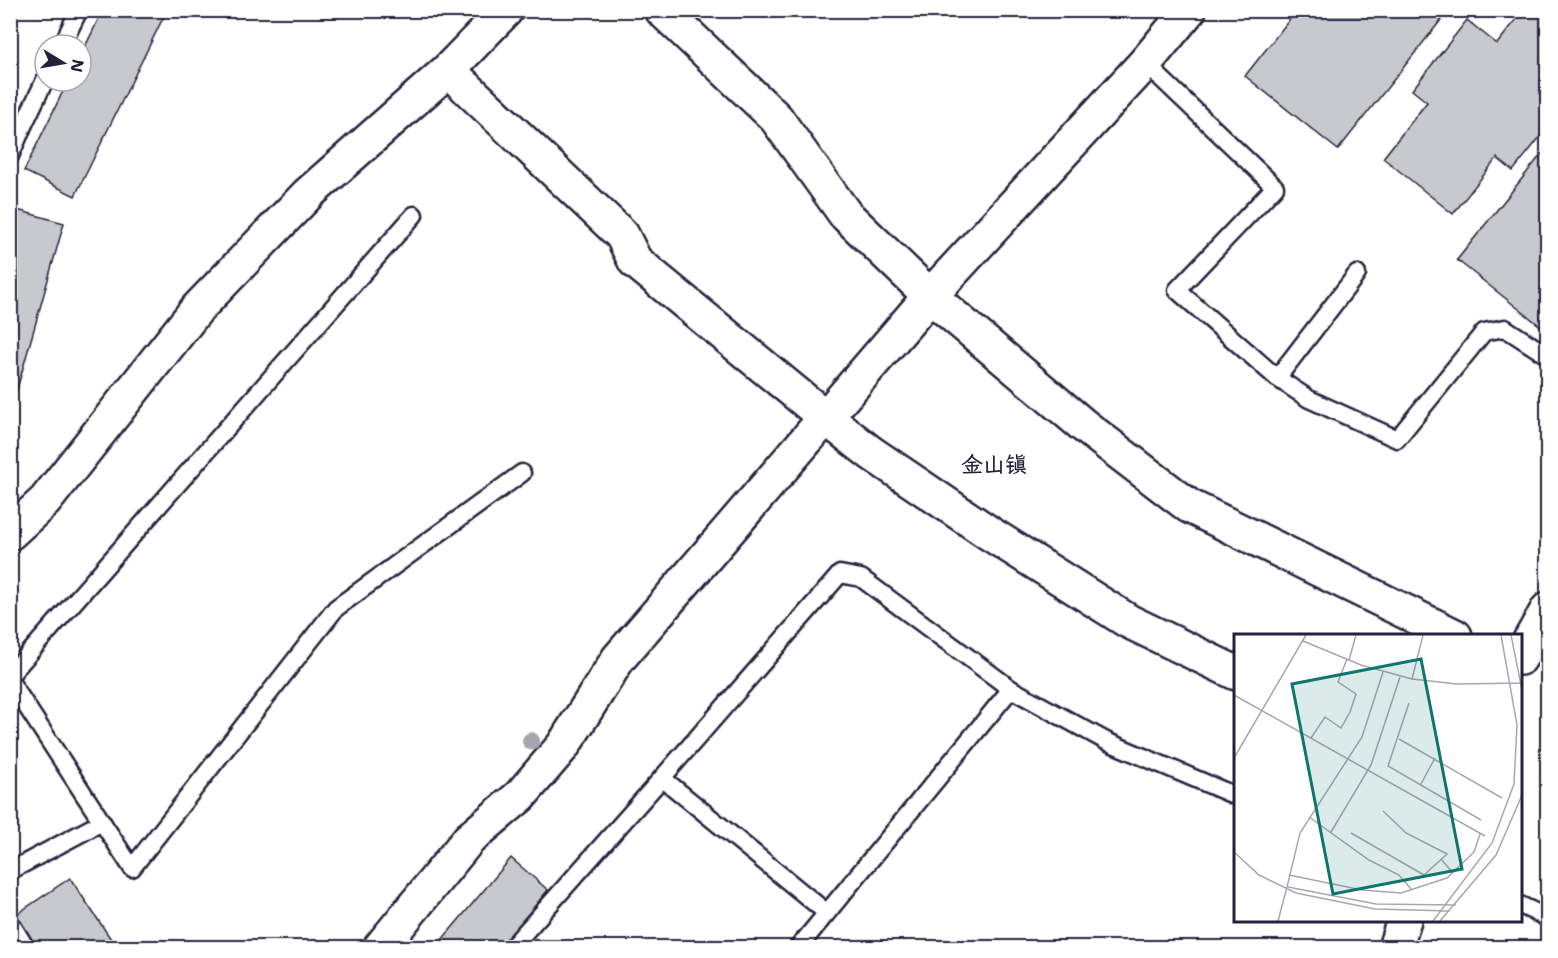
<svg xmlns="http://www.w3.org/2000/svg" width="1558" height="958" viewBox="0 0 1558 958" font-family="'Shantell Sans','LXGW WenKai TC',sans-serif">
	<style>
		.building { fill: #c8c8cf; stroke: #22223b; stroke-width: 1.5 }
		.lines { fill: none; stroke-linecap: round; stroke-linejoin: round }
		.lane-casing { stroke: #22223b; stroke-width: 21 }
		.street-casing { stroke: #22223b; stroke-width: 38 }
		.lane { stroke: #fff; stroke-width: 16 }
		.street { stroke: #fff; stroke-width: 33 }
		.tree { fill: #a5a5af }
		.labels { text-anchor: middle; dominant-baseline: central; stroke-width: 5; stroke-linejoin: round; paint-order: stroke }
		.district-label { font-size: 22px; font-weight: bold; fill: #22223b; stroke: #fff }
		.inset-road { fill: none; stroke: #a7a7b1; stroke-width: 1.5 }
		.view { fill: #0f766e; fill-opacity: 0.15; stroke: #0f766e; stroke-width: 3 }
		.inset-edge { fill: none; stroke: #22223b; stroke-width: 3 }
	</style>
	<rect width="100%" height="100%" fill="#fff"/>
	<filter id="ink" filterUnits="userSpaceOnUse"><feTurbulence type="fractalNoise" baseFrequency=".0167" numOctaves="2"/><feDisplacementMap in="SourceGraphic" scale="12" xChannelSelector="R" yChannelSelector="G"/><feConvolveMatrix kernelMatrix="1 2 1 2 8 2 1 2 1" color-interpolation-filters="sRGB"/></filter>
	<g filter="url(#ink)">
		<g class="building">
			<polygon points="103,10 167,10 75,196 24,171 68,81 81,81 81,55"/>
			<polygon points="1297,10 1449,10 1338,150 1245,76"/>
			<polygon points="1524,10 1548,10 1548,78 1544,81 1548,84 1548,127 1513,171 1497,158 1453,214 1383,158 1427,102 1412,90 1467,20 1497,44"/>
			<polygon points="1548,146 1548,332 1457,260"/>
			<polygon points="10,208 64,223 10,414"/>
			<polygon points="511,858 548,890 500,948 435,948"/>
			<polygon points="70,878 117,948 35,948 14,916"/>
		</g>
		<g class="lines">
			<defs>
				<g id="lane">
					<polyline points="62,45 79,10"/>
					<polyline points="1145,63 1275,187 1177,290 1277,378 1309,399 1397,439 1484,332 1505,328 1548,356"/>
					<polyline points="10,156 23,126 45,80"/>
					<polyline points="1277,378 1357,274"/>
					<polyline points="10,675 414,215"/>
					<polyline points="10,681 132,868 336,608 522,473"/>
					<polyline points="662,778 827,913"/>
					<polyline points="10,871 102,822"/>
					<polyline points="1520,905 1548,918"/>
					<polyline points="10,922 26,948"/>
					<polyline points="511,948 662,778 840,574 861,578 1011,689 1106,741 1236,796"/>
					<polyline points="798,948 1011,689"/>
				</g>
				<g id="street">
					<polyline points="662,10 776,118 845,214 930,296 1083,425 1189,506 1455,636"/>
					<polyline points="448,70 622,235 635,261 826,418 871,453 989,533 1128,621 1236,673"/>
					<polyline points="10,533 45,501 197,309 308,194 448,70 506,10"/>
					<polyline points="1520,658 1548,609"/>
					<polyline points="380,948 469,839 520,796 563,746 618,659 930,296 1145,63 1189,10"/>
					<polyline points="1395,948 1404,920"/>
				</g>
			</defs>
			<use href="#lane" class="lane-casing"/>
			<use href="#street" class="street-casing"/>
			<use href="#lane" class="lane"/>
			<use href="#street" class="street"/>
		</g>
		<circle class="tree" cx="531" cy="741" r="9"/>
	</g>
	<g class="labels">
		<g class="district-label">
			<text x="994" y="464">金山镇</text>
		</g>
	</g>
	<g transform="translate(1234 634)">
		<rect width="288" height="288" fill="#fff"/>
		<path class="inset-road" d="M277 1 288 56M69 7 127 31 178 45 223 50 286 49M115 26 122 1M178 45 189 1M0 61 251 202M175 69 154 132 247 186M77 104 91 83 107 94 116 78 122 60 104 48 113 25M165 105 268 164M0 124 72 1M187 150 201 124M75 183 135 226 165 241 178 256M97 198 137 131 166 43M117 199 190 241 213 220 172 199 149 177M0 218 25 241 62 259 141 275 216 277M207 225 219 239M55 241 128 256 167 259 213 244 240 218 246 200M53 253 66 199 128 103 149 38M54 253 142 270 222 271M44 287 53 253M199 287 258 209 280 150 283 91 267 1M206 287 262 221 288 161"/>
		<path class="view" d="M187 25 228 235 99 260 58 50Z"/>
		<rect width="288" height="288" class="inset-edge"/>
	</g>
	<rect width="1558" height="958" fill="none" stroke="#fff" stroke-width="36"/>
	<rect x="18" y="18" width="1522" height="922" fill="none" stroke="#22223b" stroke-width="2" filter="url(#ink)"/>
	<g transform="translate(63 63) rotate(101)"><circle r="28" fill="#ffffff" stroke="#a7a7b1" stroke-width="1.5"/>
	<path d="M0-4.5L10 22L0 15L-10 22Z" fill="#22223b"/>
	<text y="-9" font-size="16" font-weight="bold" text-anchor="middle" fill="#22223b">N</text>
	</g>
</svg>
